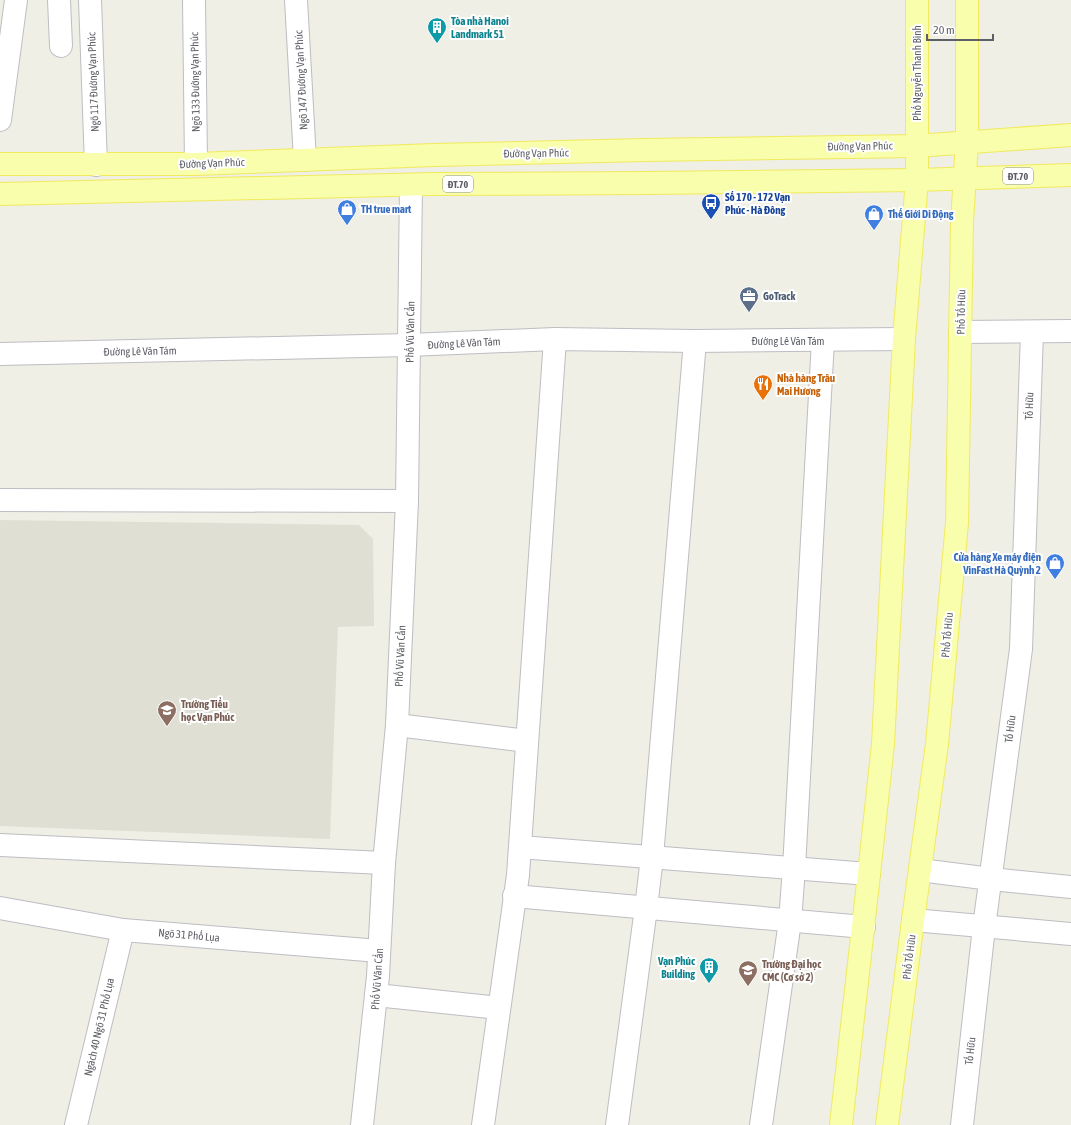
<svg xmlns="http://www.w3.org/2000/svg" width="1071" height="1125" viewBox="0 0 1071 1125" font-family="'Asap Condensed',sans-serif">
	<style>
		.education { fill: #dfdfd3 }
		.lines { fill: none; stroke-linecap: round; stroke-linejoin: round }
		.minor-casing { stroke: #bdbdc4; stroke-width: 24 }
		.major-casing { stroke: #f1ea5d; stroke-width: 24 }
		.minor { stroke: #fff; stroke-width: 22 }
		.major { stroke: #f8feab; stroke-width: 22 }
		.labels { text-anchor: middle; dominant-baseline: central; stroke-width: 4; stroke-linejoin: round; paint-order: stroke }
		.shield { fill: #fff; stroke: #8e8f94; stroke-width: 1 }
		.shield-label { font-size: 10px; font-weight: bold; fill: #5d5f66 }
		.culture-label { font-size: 11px; font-weight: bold; fill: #0d838f; stroke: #fff; text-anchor: start }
		.street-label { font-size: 11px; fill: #5d5f66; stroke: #fff }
		.transit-label { font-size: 11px; font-weight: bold; fill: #164399; stroke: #fff; text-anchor: start }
		.shop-label { font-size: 11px; font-weight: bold; fill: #366cbe; stroke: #fff; text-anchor: start }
		.service-label { font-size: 11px; font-weight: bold; fill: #4e5e75; stroke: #fff; text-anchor: start }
		.food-label { font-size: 11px; font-weight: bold; fill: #c56008; stroke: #fff; text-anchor: start }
		.education-label { font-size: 11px; font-weight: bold; fill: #785e54; stroke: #fff; text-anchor: start }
	</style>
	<rect width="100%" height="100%" fill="#efefe5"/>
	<polygon class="education" points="0,520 359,525 373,539 374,626 338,627 330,839 0,826"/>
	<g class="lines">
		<defs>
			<g id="minor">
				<polyline points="59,0 61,46"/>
				<polyline points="90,0 96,165"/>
				<polyline points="194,0 196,164"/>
				<polyline points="296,0 305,160"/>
				<polyline points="0,120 16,0"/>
				<polyline points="960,332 1071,331"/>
				<polyline points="0,354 409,345 555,339 695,341 904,339"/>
				<polyline points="0,500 407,501"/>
				<polyline points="397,725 527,741"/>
				<path d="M0 845C128 850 256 858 384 863"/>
				<polyline points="520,847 869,874"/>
				<polyline points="920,870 991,879 1071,887"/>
				<polyline points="514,896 864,927"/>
				<polyline points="0,908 123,930 379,951"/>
				<polyline points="913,920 1071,934"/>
				<polyline points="376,995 499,1008"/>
				<polyline points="76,1125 123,930"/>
				<polyline points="362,1125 378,976 384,863 397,725 407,501 411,185"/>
				<polyline points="483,1125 518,875 555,339"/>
				<polyline points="617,1125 646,908 652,857 695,341"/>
				<polyline points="761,1125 790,921 794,868 823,340"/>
				<polyline points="962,1125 984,927 1021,649 1032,332"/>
			</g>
			<g id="major">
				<polyline points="0,164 196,164 434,155 644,150 916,146 1071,135"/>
				<polyline points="0,194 433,184 645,183 917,180 1071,175"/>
				<polyline points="841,1125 869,874 883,744 904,339 917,180 917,0"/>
				<polyline points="887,1125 913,920 937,744 957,523 962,222 967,142 967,0"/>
			</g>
		</defs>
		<use href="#minor" class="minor-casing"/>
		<use href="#major" class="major-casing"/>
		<use href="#minor" class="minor"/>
		<use href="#major" class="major"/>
	</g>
	<defs>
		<symbol id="building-pin" viewBox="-11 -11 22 30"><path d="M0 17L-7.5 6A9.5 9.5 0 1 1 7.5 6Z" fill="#0f9aa8" stroke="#fff"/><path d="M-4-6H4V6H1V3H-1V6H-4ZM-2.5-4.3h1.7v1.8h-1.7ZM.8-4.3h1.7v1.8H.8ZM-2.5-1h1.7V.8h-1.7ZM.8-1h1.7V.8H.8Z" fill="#fff"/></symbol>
		<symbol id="bus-pin" viewBox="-11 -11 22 30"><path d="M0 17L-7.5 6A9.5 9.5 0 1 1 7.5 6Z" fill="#1a4fb4" stroke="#fff"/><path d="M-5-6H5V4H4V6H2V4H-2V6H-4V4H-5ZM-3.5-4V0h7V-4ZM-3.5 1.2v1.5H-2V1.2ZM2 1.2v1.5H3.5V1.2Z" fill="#fff"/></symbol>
		<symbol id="shop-pin" viewBox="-11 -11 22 30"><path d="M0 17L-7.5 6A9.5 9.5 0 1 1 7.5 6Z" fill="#3f7fe0" stroke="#fff"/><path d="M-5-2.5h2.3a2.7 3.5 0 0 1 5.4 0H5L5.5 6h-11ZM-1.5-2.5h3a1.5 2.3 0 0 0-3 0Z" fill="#fff"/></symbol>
		<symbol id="office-pin" viewBox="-11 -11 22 30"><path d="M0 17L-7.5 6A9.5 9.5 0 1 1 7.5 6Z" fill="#5c6f8a" stroke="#fff"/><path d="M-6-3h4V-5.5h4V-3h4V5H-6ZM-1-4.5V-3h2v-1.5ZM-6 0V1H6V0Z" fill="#fff"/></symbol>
		<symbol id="restaurant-pin" viewBox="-11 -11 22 30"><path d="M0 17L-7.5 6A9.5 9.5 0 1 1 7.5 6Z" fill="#e8710a" stroke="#fff"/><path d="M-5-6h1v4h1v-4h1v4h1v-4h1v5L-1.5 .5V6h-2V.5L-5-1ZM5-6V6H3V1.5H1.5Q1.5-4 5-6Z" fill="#fff"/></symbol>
		<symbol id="school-pin" viewBox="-11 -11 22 30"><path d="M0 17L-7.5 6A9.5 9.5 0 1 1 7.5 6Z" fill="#8d6e63" stroke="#fff"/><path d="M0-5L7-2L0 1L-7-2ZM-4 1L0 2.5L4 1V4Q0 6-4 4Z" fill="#fff"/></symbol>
		<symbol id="university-pin" viewBox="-11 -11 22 30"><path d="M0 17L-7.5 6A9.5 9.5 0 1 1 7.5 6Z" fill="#8d6e63" stroke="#fff"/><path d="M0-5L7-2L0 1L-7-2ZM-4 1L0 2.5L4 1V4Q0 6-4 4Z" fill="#fff"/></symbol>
	</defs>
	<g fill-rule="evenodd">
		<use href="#building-pin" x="426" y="16" width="22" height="30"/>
		<use href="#bus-pin" x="700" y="192" width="22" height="30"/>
		<use href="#shop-pin" x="336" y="198" width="22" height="30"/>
		<use href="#shop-pin" x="863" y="203" width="22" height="30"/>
		<use href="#office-pin" x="738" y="285" width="22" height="30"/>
		<use href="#restaurant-pin" x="752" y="373" width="22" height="30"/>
		<use href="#shop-pin" x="1044" y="552" width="22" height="30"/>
		<use href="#school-pin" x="156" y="699" width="22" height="30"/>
		<use href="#building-pin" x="698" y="956" width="22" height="30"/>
		<use href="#university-pin" x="737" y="959" width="22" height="30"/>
	</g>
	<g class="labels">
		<g class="shield">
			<rect x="1003" y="168" width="30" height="16" rx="3"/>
			<rect x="443" y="176" width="30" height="16" rx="3"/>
		</g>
		<g class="shield-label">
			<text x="1018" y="176">ĐT.70</text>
			<text x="458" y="184">ĐT.70</text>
		</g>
		<g class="culture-label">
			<text x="451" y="21">Tòa nhà Hanoi<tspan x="451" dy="13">Landmark 51</tspan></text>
			<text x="695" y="961" text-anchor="end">Vạn Phúc<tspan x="695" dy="13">Building</tspan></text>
		</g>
		<g class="street-label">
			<text transform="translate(917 73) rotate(-90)">Phố Nguyễn Thanh Bình</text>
			<text transform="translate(301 80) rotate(-93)">Ngõ 147 Đường Vạn Phúc</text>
			<text transform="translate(93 82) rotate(-92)">Ngõ 117 Đường Vạn Phúc</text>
			<text transform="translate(195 82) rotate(-91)">Ngõ 133 Đường Vạn Phúc</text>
			<text transform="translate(860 146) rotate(-1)">Đường Vạn Phúc</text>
			<text transform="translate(536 153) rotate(-1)">Đường Vạn Phúc</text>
			<text transform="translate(212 163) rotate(-2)">Đường Vạn Phúc</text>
			<text transform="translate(961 312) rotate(-89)">Phố Tố Hữu</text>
			<text transform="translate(410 332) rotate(-89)">Phố Vũ Văn Cẩn</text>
			<text x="788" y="341">Đường Lê Văn Tám</text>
			<text transform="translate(464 343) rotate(-3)">Đường Lê Văn Tám</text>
			<text transform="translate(140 351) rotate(-1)">Đường Lê Văn Tám</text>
			<text transform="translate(1029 406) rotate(-88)">Tố Hữu</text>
			<text transform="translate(947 635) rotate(-85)">Phố Tố Hữu</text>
			<text transform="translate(400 656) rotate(-87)">Phố Vũ Văn Cẩn</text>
			<text transform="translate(1010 729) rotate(-83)">Tố Hữu</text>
			<text transform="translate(189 935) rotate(5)">Ngõ 31 Phố Lụa</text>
			<text transform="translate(909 957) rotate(-83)">Phố Tố Hữu</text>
			<text transform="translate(377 979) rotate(-86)">Phố Vũ Văn Cẩn</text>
			<text transform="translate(99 1027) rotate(-77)">Ngách 40 Ngõ 31 Phố Lụa</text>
			<text transform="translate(970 1051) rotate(-84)">Tố Hữu</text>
		</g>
		<g class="transit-label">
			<text x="725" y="197">Số 170 - 172 Vạn<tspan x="725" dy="13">Phúc - Hà Đông</tspan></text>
		</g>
		<g class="shop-label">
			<text x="361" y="209">TH true mart</text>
			<text x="888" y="214">Thế Giới Di Động</text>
			<text x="1041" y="557" text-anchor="end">Cửa hàng Xe máy điện<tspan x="1041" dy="13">VinFast Hà Quỳnh 2</tspan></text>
		</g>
		<g class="service-label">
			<text x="763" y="296">GoTrack</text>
		</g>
		<g class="food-label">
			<text x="777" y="378">Nhà hàng Trâu<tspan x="777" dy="13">Mai Hương</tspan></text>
		</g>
		<g class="education-label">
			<text x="181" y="704">Trường Tiểu<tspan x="181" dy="13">học Vạn Phúc</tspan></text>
			<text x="762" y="964">Trường Đại học<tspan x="762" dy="13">CMC (Cơ sở 2)</tspan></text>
		</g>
	</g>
	<path d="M927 34v6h66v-6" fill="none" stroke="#5d5f66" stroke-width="2"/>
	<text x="933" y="34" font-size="12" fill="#5d5f66" stroke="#ffffff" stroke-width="3" paint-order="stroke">20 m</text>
</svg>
